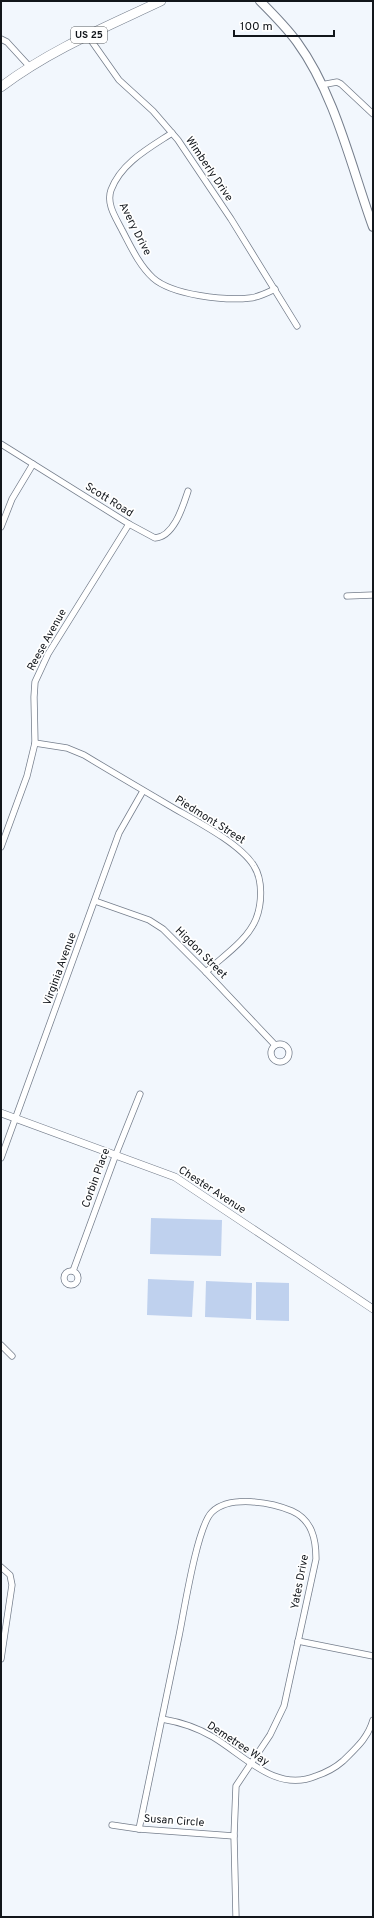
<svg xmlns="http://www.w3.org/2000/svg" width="374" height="1918" viewBox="0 0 374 1918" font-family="Overpass,sans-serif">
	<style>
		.green { fill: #bfd1ee }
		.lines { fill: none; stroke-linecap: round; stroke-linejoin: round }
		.minor-casing { stroke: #757e8c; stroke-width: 7 }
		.tertiary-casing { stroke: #757e8c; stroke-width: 8 }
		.secondary-casing { stroke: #757e8c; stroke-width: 10 }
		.primary-casing { stroke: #757e8c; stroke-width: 10 }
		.minor { stroke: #fff; stroke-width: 5.5 }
		.tertiary { stroke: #fff; stroke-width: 7 }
		.secondary { stroke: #fff; stroke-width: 8 }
		.primary { stroke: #fff; stroke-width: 9 }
		.labels { text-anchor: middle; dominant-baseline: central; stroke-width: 3.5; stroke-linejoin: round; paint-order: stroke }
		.shield { fill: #fff; stroke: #595c5f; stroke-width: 1 }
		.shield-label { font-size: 10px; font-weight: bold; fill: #12161b }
		.street-label { font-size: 11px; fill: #12161b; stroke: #fff }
	</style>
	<rect width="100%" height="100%" fill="#f2f7fd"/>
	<g class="green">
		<polygon points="151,1218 222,1220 221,1256 150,1254"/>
		<polygon points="148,1279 194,1281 192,1317 147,1315"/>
		<polygon points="206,1281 252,1283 251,1319 205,1317"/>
		<polygon points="256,1282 289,1283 289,1321 256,1320"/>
	</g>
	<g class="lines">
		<defs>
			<g id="minor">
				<polyline points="88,36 119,80 153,111 178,140 231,219 297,326"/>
				<polyline points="1,39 7,42 29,66"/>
				<polyline points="321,85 337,82 341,84 373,114"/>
				<path d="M172 133C149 148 121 163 111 190 106 204 116 218 122 230 131 247 139 265 153 278 172 295 225 301 250 298 259 297 267 293 275 289"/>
				<path d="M1 444 129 524 155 538C174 537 183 506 188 491"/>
				<polyline points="1,527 12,499 33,464"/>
				<polyline points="347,596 373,595"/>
				<path d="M35 743 67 748 84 755C112 772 141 789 170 806 194 820 240 843 254 866 263 880 262 904 256 919 247 941 223 956 206 972"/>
				<polyline points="1,847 27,776 35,743 34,697 35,682 48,654 129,524"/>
				<polyline points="95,901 149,920 163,929 206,972 275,1045"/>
				<circle cx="280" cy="1053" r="9"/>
				<polyline points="1,1158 119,833 143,791"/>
				<circle cx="71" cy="1278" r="7"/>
				<polyline points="73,1271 116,1154 140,1094"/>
				<polyline points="1,1345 12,1356"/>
				<polyline points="1,1567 10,1575 12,1585 1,1659"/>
				<polyline points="298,1641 373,1656"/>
				<path d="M162 1719C180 1722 198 1728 213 1737 245 1756 276 1793 316 1776 325 1773 335 1768 343 1761 356 1748 368 1738 373 1720"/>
				<polyline points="112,1825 139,1829 234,1836"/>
				<path d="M139 1829C152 1765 166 1701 179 1636 184 1612 197 1526 212 1512 230 1495 271 1502 292 1511 312 1520 316 1539 316 1559L284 1706 270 1735 236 1786 234 1836 236 1917"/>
			</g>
			<polyline id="tertiary" points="1,1113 175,1177 373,1309"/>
			<path id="secondary" d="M260 1C273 14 286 27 297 42 335 94 351 166 373 227"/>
			<path id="primary" d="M1 87C50 50 106 27 161 1"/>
		</defs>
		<use href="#minor" class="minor-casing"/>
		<use href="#tertiary" class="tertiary-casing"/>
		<use href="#secondary" class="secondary-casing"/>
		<use href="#primary" class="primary-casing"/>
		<use href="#minor" class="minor"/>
		<use href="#tertiary" class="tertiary"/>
		<use href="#secondary" class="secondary"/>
		<use href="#primary" class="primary"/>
	</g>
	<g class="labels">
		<rect class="shield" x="71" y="27" width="36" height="16" rx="3"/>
		<g class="shield-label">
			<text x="89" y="35">US 25</text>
		</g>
		<g class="street-label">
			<text transform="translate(209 169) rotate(56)">Wimberly Drive</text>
			<text transform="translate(135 229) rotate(63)">Avery Drive</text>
			<text transform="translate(109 500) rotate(32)">Scott Road</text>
			<text transform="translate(47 640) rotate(-61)">Reese Avenue</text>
			<text transform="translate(210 820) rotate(32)">Piedmont Street</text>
			<text transform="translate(201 953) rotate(45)">Higdon Street</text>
			<text transform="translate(60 969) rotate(-70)">Virginia Avenue</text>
			<text transform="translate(96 1178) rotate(-70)">Corbin Place</text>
			<text transform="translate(212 1190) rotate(33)">Chester Avenue</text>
			<text transform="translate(300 1582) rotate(-79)">Yates Drive</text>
			<text transform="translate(238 1744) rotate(33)">Demetree Way</text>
			<text transform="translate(174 1821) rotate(4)">Susan Circle</text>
		</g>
	</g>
	<rect width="374" height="1918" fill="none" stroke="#12161b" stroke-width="4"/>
	<path d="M234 30v6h100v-6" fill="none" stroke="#12161b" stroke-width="2"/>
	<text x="240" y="30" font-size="12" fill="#12161b" stroke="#ffffff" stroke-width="3" paint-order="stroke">100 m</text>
</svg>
